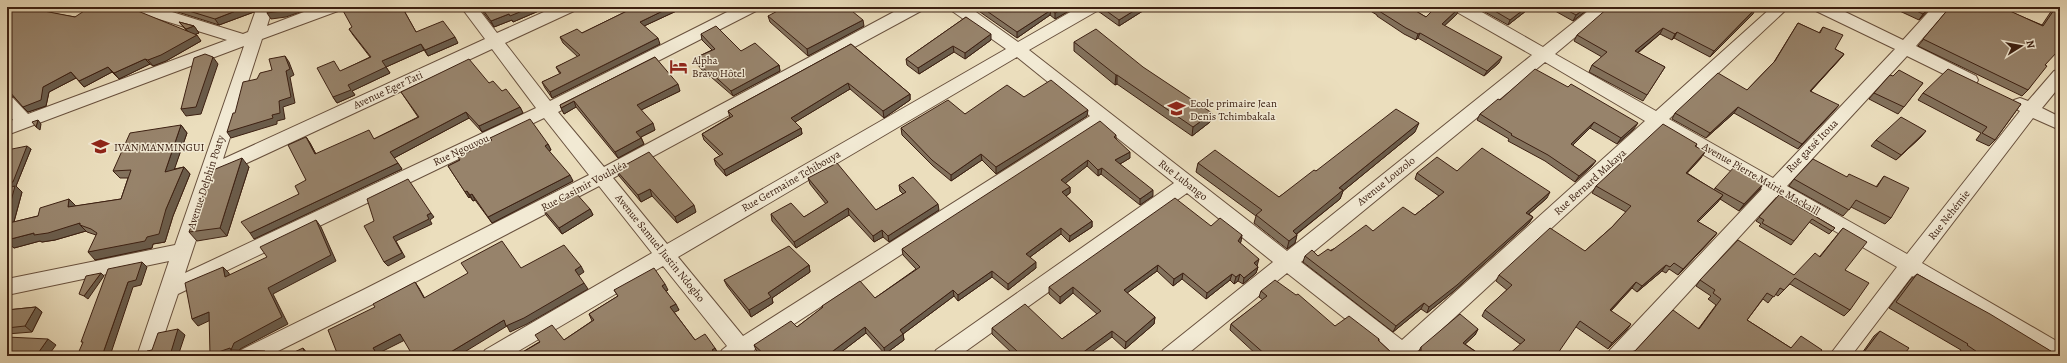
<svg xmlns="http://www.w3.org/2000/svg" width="2067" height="363" viewBox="0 0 2067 363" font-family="Alegreya,serif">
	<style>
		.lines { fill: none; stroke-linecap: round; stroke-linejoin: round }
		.minor-casing { stroke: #68503d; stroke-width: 2 }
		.minor { fill: #f2ead4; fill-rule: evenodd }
		.wall { fill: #82715c; stroke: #3c2012 }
		.shaded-wall { fill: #6a5c4b; stroke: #3c2012 }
		.building { fill: #97836b; stroke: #3c2012 }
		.labels { text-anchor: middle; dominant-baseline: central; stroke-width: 3; stroke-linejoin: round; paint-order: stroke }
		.poi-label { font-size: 11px; fill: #3c2012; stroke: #f2ead4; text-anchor: start }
		.street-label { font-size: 11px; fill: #3c2012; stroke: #f2ead4 }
	</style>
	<rect width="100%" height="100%" fill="#ebdebd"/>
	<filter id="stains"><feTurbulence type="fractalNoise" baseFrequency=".005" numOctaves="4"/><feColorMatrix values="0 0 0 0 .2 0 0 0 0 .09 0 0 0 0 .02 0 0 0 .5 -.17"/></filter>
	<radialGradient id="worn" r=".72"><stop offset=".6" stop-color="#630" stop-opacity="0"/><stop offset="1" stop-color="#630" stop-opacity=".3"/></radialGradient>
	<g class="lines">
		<defs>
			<path id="minor" d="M131 7H156L243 34 248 32 257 7H273L267 26 317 7H340L338 11 262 39 223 159 485 39 461 7H477L497 33 555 7H576L574 11 505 43 550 101 737 7H758L756 11 558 112 604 167 903 7H923L921 11 613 178 667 244 1006 49 952 11 950 7H969L1018 42 1079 7H1099L1097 11 1029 50 1287 251 1532 55 1455 11 1453 7H1473L1543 47 1593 7H1611L1555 54 1656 111 1772 7H1789L1669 119 1773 178 1895 49 1816 11 1814 7H1835L1903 40 1933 7H1950L1916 46 1976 76 1978 80 1976 84 1970 86 1964 84 1907 56 1787 186 1907 254 2020 111 2014 108 2012 104 2014 100 2020 98 2028 101 2054 71 2060 69V86L2042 108 2060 117V130L2033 118 1922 263 2060 343V356H2047L1912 276 1851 356H1829L1897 267 1776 197 1630 356H1607L1610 350 1762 189 1659 129 1416 353 1417 356H1389L1390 354 1287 273 1185 356H1160L1163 350 1273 262 1187 193 959 356H933L936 350 1174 183 1101 125 754 350 757 356H719L722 350 727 346 663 266 510 356H482L485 350 652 253 599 186 377 302 268 356H238L241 350 363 290 589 175 544 118 178 294 157 356H137L169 261 7 295V279L175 245 244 46 7 135V122L13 120 7 113V96L13 98 28 114 227 40 133 11ZM492 49 536 108 185 273 217 177ZM1017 57 1090 116 743 336 678 257ZM1545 62 1645 121 1402 340 1301 262Z"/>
		</defs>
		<use href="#minor" class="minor-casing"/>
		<use href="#minor" class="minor"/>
	</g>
	<g class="wall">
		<polygon points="7,7 39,7 34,10 75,17 187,31 179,22 194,26 199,33 195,34 201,41 166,61 153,66 150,64 119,79 112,72 84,87 76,78 49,92 46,106 28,112 14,97 7,96"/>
		<polygon points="162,7 256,7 254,12 219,25"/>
		<polygon points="402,7 416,32 458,43 428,56 424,50 386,67 390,73 352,91 355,95 337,103 333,97 341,71 370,57 353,35 349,29"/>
		<polygon points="479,7 548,7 513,22 512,20 494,27"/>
		<polygon points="620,7 685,7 644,26 660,44 552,98 545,88 542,82 560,74 556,67 578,57 563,43 560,37 582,33 625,12"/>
		<polygon points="973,7 1076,7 1055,19 1050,15 1017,38"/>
		<polygon points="1099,7 1149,7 1119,26 1098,11"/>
		<polygon points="1364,7 1409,7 1426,17 1457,14 1444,26 1499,63 1484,76 1418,38 1416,40 1404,34 1377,16 1377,15"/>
		<polygon points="1476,7 1531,7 1508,25"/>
		<polygon points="1548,7 1591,7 1573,21"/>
		<polygon points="1891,7 1931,7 1919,20"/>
		<polygon points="1950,7 2014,9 2011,12 2042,25 2054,7 2060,7 2045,65 2028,90 2022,96 1918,46"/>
		<polygon points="1618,9 1753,14 1710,57 1674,38 1672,40 1660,34 1638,53 1665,67 1643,101 1589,72 1592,65 1602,57 1574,41 1577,35"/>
		<polygon points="768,16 864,26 808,56 770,22"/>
		<polygon points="966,17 991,40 965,59 954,52 919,74 907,65 906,59"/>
		<polygon points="1798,23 1819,33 1823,27 1835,49 1844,54 1840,59 1811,91 1834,111 1798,149 1734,113 1706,138 1672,119 1675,113 1747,90 1774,62"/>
		<polygon points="701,34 741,51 779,65 780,71 733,96 711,77 709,78 697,64 695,58 712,50 702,40"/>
		<polygon points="1074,42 1210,122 1192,136 1117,84 1115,85 1074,51"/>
		<polygon points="851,44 910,94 910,100 884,118 850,89 795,122 801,128 802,134 726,176 716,165 714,159 720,156 704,140 702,134 730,117 728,111"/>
		<polygon points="655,57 680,91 641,110 655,130 641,137 644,144 618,158 576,107 564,114 560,105"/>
		<polygon points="1893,76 1923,83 1898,114 1869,99 1874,93"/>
		<polygon points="489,83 502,91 520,107 523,113 482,132 469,118 394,158 402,169 254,239 299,194 306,180 306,137 310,143 316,154 374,139 418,117 401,92"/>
		<polygon points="1923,93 2021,104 1995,140 1989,146 1976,140 1981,133 1918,100"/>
		<polygon points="1024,97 1087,116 996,174 982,160 951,181 933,166 902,135 901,128 965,114"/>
		<polygon points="1500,100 1634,129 1617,144 1590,128 1573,145 1592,166 1575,182 1545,161 1508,141 1509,139 1477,120 1480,114"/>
		<polygon points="181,125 187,133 174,169 184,167 190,174 173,216 165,242 153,244 152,248 95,260 96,235 87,232 86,231 55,240 42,242 40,241 14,248 7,242 7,234 8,226 7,227 7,188 31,149 16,186 22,192 14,222 38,216 69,199 76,206 121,199 128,178 120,178 113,171"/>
		<polygon points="1415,132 1343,191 1340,199 1297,234 1295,243 1287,249 1254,223 1256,216 1196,172 1198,163 1279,197 1316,171"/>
		<polygon points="1116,135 1116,139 1130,158 1120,164 1153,196 1140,205 1101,174 1098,176 1087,166 1065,183 1070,187 1070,193 1066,196 1092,221 1092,227 1069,242 1061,234 1030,257 1036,268 1008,290 992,277 958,301 954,296 903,334 904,340 885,354 866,333 836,356 762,356 756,350 754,345 797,327 822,308 822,306 875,298 916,269 903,255 902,249"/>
		<polygon points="1921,137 1896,160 1871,146 1876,140"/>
		<polygon points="490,138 548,144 551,150 549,151 573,181 492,223 475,200 473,201 470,197 469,198 448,166 460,160 491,141"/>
		<polygon points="1697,144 1696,146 1701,158 1687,173 1714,190 1715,188 1760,189 1739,211 1720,199 1698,222 1717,233 1712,239 1678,275 1669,269 1666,273 1662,271 1637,292 1632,288 1611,311 1627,330 1608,349 1576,327 1520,344 1482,316 1485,310 1507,290 1496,281 1499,275 1585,251 1612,227 1626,212 1592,193 1596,186"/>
		<polygon points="249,167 227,236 197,241 189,232"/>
		<polygon points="616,170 696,212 677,223 652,196 641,202 619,176"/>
		<polygon points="1457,171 1547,198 1529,214 1533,217 1529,223 1454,291 1427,313 1421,309 1393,332 1303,262 1305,256 1318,256 1373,231 1415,215 1439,196 1415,179 1417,173"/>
		<polygon points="1884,176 1891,218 1885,224 1851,207 1843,216 1789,186 1794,179 1847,177 1876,187"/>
		<polygon points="808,178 876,210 903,194 900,191 899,185 939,210 889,242 883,237 874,242 849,215 796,248 772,221 771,214 804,217 826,204 810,184"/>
		<polygon points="1779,195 1835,228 1829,234 1809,222 1791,245 1759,226 1761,224 1756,221"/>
		<polygon points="543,209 590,209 593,215 562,234 546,215"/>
		<polygon points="1211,226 1241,242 1240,243 1258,267 1256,273 1243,284 1238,281 1234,284 1230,280 1206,299 1182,279 1173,286 1157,271 1127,293 1155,317 1154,324 1125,349 1112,337 1013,354 992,334 992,328 1062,339 1097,314 1073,293 1060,304 1049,294 1049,287"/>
		<polygon points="1843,228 1845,270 1850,310 1844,316 1790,284 1778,296 1775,294 1768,303 1763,299 1747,320 1791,348 1817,356 1628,356 1631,352 1635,351 1699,328 1716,305 1708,299 1711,296 1696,286 1700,280 1794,275 1820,256"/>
		<polygon points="809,265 810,272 772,298 773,303 751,317 727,286 724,280"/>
		<polygon points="1917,274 2059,356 1967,356 1960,352 1961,350 1889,308 1910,280"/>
		<polygon points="614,290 668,290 666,291 679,310 674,312 695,340 715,348 718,354 716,354 718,356 516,356 539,342 564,340 592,321 589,314 618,296"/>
		<polygon points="1261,291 1335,326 1379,339 1379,341 1395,356 1258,356 1230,330 1231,324 1263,300 1259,297"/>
		<polygon points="36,307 42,312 32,332 7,334 7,310"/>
		<polygon points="1478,329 1475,335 1465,344 1482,356 1406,356 1419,351 1421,347"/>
		<polygon points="1880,331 1903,356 1860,356 1874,336"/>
	</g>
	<g class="shaded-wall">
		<polygon points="23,7 39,7 28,13"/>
		<polygon points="246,7 256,7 254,12 219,25 215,19"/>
		<polygon points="293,7 304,7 303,11 286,17 271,19 267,13"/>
		<polygon points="532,7 548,7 513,22 512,20 494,27 491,21 509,14"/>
		<polygon points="671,7 685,7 642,27 640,22"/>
		<polygon points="1066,7 1076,7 1055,19 1055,13"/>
		<polygon points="1140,7 1149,7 1119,26 1119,20"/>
		<polygon points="1527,7 1531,7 1508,25 1510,20"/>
		<polygon points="1587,7 1591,7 1573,21 1576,15"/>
		<polygon points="1930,7 1931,7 1919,20 1923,14"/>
		<polygon points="1459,8 1457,14 1440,30 1442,24"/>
		<polygon points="1756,8 1753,14 1710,57 1714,51"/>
		<polygon points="1051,10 1050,15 1017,38 1017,32"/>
		<polygon points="863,20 864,26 808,56 807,49"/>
		<polygon points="194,26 199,33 191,36 186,29"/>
		<polygon points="1663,28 1660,34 1632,57 1635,51"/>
		<polygon points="1677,32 1674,38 1672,40 1675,34"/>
		<polygon points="1420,33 1418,38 1416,40 1418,34"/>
		<polygon points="991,34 991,40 965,59 965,53"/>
		<polygon points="197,35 201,41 166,61 153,66 148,60"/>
		<polygon points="455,37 458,43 428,56 425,50"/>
		<polygon points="658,38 660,44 552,98 550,92"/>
		<polygon points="421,44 424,50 386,67 390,73 352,91 355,95 337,103 333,97 348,85 382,61"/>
		<polygon points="953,46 954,52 919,74 918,68"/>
		<polygon points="1844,54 1840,59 1806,96 1810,91"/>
		<polygon points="285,56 289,62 294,75 290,77 295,103 283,107 285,119 277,121 277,124 231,138 227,132 272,115 279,101 286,71"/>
		<polygon points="213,57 218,64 201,114 186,116 181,109"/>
		<polygon points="1502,57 1499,63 1484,76 1487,71"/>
		<polygon points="145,59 150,64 119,79 114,73"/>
		<polygon points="779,65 780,71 733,96 731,91"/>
		<polygon points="108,67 112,72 84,87 79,81"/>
		<polygon points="709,71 711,77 709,78 707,72"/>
		<polygon points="71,72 76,78 49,92 46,106 28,112 23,107 43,87"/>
		<polygon points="1116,75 1117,75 1117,84 1115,85"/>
		<polygon points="848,83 850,89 792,124 791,118"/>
		<polygon points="678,84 680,91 639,111 637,105"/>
		<polygon points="910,94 910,100 884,118 883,111"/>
		<polygon points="574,101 576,107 564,114 561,108"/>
		<polygon points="1839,105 1834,111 1798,149 1802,144"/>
		<polygon points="520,107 523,113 482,132 479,126"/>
		<polygon points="1738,107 1734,113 1706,138 1710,133"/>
		<polygon points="1088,110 1087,116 996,174 996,167"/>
		<polygon points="466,112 469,118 394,158 390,152"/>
		<polygon points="1212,113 1210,122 1192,136 1193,127"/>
		<polygon points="38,120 41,124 40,130 36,127"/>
		<polygon points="1594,122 1590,128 1568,150 1571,144"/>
		<polygon points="653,123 655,130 639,138 636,132"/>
		<polygon points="1419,123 1415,132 1343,191 1340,199 1290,239 1293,231 1339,188"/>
		<polygon points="1638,123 1634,129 1617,144 1621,138"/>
		<polygon points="181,125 187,133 171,179 165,172"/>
		<polygon points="801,128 802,134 726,176 724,170"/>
		<polygon points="1926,131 1921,137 1896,160 1901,155"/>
		<polygon points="306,137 310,143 319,160 315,154"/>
		<polygon points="641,138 644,144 618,158 615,152"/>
		<polygon points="548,144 551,150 547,152 545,146"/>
		<polygon points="27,146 31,149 16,186 22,192 13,225 7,227 7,183"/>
		<polygon points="1130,152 1130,158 1115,167 1115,160"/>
		<polygon points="1705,152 1701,158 1682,179 1686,173"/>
		<polygon points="981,154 982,160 951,181 951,175"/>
		<polygon points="242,158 249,167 227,236 220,228"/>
		<polygon points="1088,160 1087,166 1061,187 1061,180"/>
		<polygon points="1596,161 1592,166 1575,182 1579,176"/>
		<polygon points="398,163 402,169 254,239 250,233"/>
		<polygon points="184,167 190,174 173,216 165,242 153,244 152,248 95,260 88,252 147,237 166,209"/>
		<polygon points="1102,168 1101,174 1098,176 1098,170"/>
		<polygon points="570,175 573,181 492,223 488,217"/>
		<polygon points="1764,183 1760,189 1739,211 1744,204"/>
		<polygon points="1070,187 1070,193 1062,199 1062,192"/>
		<polygon points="650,189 652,196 641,202 638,195"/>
		<polygon points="1153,190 1153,196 1140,205 1140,199"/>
		<polygon points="467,191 470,197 469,198 465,192"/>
		<polygon points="1550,192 1547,198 1523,219 1526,213"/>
		<polygon points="472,194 475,200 473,201 470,195"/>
		<polygon points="1723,195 1718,202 1693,227 1697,221"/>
		<polygon points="69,199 77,207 68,207"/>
		<polygon points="938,204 939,210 889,242 888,236"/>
		<polygon points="694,205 696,212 677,223 675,217"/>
		<polygon points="848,208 849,215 796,248 794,242"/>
		<polygon points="590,209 593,215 562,234 559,228"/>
		<polygon points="431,213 434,217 430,220 432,224 396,241 405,257 388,266 384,262 393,237"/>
		<polygon points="1533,217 1529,223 1454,291 1427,313 1429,307"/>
		<polygon points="316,220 321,227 336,261 273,294 288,324 240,349 237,356 235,355 231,356 211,356 210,355 234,343 268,288"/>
		<polygon points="1092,221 1092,227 1069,242 1070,236"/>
		<polygon points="80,223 80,225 86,231 55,240 42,242 40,241 14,248 7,242 7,240 34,233"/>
		<polygon points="1061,228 1061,234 1026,260 1026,254"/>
		<polygon points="882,230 883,237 874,242 873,236"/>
		<polygon points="1717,233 1712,239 1678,275 1683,269"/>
		<polygon points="1242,235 1241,242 1236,248 1238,241"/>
		<polygon points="1297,235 1295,243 1287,249 1289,241"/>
		<polygon points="1259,259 1257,266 1254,263"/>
		<polygon points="142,262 147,267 141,285 133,287 110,356 102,356 128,282"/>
		<polygon points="1036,262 1036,268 1008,290 1008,284"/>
		<polygon points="809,265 810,272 772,298 773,303 751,317 749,310 768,293"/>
		<polygon points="1158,265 1157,271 1123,296 1124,290"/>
		<polygon points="1666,265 1662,271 1637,292 1642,286"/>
		<polygon points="581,266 584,272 578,276 575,270"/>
		<polygon points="223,267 229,273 231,283 225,277"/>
		<polygon points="1258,267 1256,273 1243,284 1244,278"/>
		<polygon points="992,271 992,277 958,301 958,295"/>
		<polygon points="101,273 104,276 88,299 84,296"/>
		<polygon points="1183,273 1182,279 1173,286 1174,279"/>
		<polygon points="1232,274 1230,280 1206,299 1207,293"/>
		<polygon points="1240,274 1238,281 1234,284 1236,277"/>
		<polygon points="415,282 419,288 428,304 424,298"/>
		<polygon points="1636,282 1632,288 1606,316 1610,310"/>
		<polygon points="584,283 588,289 527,324 510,332 507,326 458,356 444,356 504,320"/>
		<polygon points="665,284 668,290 664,292 662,286"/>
		<polygon points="1073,287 1073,293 1060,304 1060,297"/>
		<polygon points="953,290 954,296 903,334 904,340 885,354 884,348 900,330"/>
		<polygon points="1424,303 1421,309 1393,332 1396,326"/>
		<polygon points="676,304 679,310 673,313 670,307"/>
		<polygon points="36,307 42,312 32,332 25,326"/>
		<polygon points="209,312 215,318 198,326 192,319"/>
		<polygon points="1155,317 1154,324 1125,349 1126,342"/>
		<polygon points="1631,324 1627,330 1608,349 1612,343"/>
		<polygon points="865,327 866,333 836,356 829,356 829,354"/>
		<polygon points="178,329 185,335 178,356 152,356"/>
		<polygon points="1478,329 1475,335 1460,349 1463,343"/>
		<polygon points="1112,331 1112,337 1086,356 1078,356"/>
		<polygon points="400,334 405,340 377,354 379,356 378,356 373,348"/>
		<polygon points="48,339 56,345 48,356 36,356"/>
		<polygon points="303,348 308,354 309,356 306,356"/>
		<polygon points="715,348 718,354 715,355 712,350"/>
		<polygon points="265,351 270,356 266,356"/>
	</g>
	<g class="building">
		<polygon points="7,7 23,7 75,17 90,7 128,7 197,35 161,55 148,60 145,59 114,73 108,67 79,81 71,72 43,87 41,100 23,107 9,91 7,91"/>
		<polygon points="176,7 246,7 215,19"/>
		<polygon points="269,7 293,7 282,11 267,13"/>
		<polygon points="341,7 402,7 416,32 443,21 455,37 425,50 421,44 382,61 386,67 348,85 351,90 333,97 317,68 334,61 340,71 371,57 349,29 352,27"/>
		<polygon points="481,7 532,7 510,16 509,14 491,21"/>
		<polygon points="623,7 671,7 640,22 658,38 550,92 542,82 561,73 556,67 580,55 560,37 577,29 582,33 627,11"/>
		<polygon points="785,7 847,7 863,20 807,49 768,16"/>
		<polygon points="981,7 1066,7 1055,13 1051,10 1017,32"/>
		<polygon points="1101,7 1140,7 1119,20"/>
		<polygon points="1375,7 1409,7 1426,17 1436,7 1457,7 1459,8 1442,24 1502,57 1487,71 1420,33 1418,34 1406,28 1379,11 1380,10"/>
		<polygon points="1488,7 1527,7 1510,20"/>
		<polygon points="1561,7 1587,7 1576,15"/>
		<polygon points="1609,7 1615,7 1618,9 1621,7 1753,7 1756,8 1714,51 1677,32 1675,34 1663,28 1635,51 1665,67 1647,95 1592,65 1607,52 1577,35"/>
		<polygon points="1908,7 1930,7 1923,14"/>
		<polygon points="1950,7 2015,7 2010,11 2043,26 2056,7 2060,7 2060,45 2055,51 2057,52 2045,65 2047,66 2028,90 1923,39"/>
		<polygon points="966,17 991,34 965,53 953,46 918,68 906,59"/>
		<polygon points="179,22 194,26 186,29"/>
		<polygon points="1798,23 1820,33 1823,27 1843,35 1835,49 1844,54 1810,91 1839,105 1802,144 1738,107 1710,133 1675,113 1718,73 1747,90 1775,61"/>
		<polygon points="716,26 741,51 755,43 779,65 731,91 709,71 707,72 695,58 715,49 701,34"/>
		<polygon points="1096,29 1143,67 1212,113 1193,127 1117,75 1116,75 1074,42"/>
		<polygon points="851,44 910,94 883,111 848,83 791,118 801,128 724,170 714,159 723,154 702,134 733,116 728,111"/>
		<polygon points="205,54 213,57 196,107 181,109 194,58"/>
		<polygon points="285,56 290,69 286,71 291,97 279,101 280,113 272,115 273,118 227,132 233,113 235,113 243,82 257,79 260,73 272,70 269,59"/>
		<polygon points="655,57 678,84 637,105 653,123 636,132 641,138 615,152 574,101 561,108 560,105"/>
		<polygon points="469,59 489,83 493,81 502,91 506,89 520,107 479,126 466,112 390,152 398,163 250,233 241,222 299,194 295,186 306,180 288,145 306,137 315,154 369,130 374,139 419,117 401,92"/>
		<polygon points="1535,69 1568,87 1571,84 1638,123 1621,138 1594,122 1571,144 1596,161 1579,176 1548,155 1511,135 1512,134 1480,114 1498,99 1500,100"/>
		<polygon points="1948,69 2021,104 1995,140 1982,133 1987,127 1923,93"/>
		<polygon points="1899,70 1923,83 1904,107 1874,93 1890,75 1893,76"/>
		<polygon points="1051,80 1088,110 996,167 981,154 951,175 932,160 901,128 948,100 965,114 1007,85 1024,97"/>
		<polygon points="1396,109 1419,123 1339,188 1343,190 1293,231 1297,235 1289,241 1256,215 1262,210 1198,163 1215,150 1279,197 1314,170 1316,171"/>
		<polygon points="1901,117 1926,131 1901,155 1876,140"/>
		<polygon points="530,119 548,144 545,146 570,175 488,217 472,194 470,195 467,191 465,192 448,166 460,160 458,157 492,140 490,138"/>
		<polygon points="38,120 36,127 32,122"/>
		<polygon points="1100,121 1116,135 1114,137 1130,152 1115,160 1153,190 1140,199 1102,168 1098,170 1088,160 1061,180 1070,187 1062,192 1092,221 1070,236 1061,228 1026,254 1036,262 1008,284 992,271 958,295 953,290 900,330 903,334 884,348 865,327 829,354 830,356 766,356 754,345 791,321 797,327 823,307 822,306 860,281 875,298 920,267 902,249"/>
		<polygon points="1663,124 1697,144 1695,146 1705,152 1686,173 1723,195 1697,221 1717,233 1683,269 1674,263 1670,267 1666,265 1642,286 1636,282 1610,310 1631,324 1612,343 1580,321 1556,356 1507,356 1525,340 1485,310 1512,285 1499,275 1550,228 1585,251 1612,227 1631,206 1596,186"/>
		<polygon points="181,125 165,172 184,167 166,209 159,234 147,237 145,241 88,252 97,233 91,229 80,225 80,223 48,233 34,235 34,233 7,240 7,234 9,223 38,216 40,208 69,199 68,207 121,199 131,170 113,171 130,133"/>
		<polygon points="27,146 13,182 7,183 7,150"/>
		<polygon points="1482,148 1550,192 1526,213 1533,217 1457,285 1429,307 1424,303 1396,326 1305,256 1312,250 1318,256 1328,249 1331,251 1366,225 1373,231 1403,207 1415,215 1444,192 1417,173 1437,157 1457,171"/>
		<polygon points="649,152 694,205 675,217 650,189 638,195 616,170"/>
		<polygon points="242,158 220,228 189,232 213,170"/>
		<polygon points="1813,159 1847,177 1849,174 1877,187 1884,176 1909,188 1891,218 1856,200 1849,210 1794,179"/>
		<polygon points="837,163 876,210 906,192 899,185 913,177 938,204 888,236 882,230 873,236 848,208 794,242 771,214 791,203 804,217 828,202 808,178"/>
		<polygon points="1735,166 1764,183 1744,204 1715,188"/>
		<polygon points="408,179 431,213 427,215 429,219 393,237 402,253 384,262 364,226 374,221 367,199"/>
		<polygon points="15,186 7,216 7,188"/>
		<polygon points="575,192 590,209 559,228 543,209"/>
		<polygon points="1779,195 1835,228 1832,231 1812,219 1794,241 1762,223 1764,220 1759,217"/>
		<polygon points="1175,198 1211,226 1220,218 1242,235 1238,241 1259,259 1254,263 1258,267 1244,278 1240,274 1236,277 1232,274 1207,293 1183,273 1174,279 1158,265 1124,290 1155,317 1126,342 1112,331 1078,356 1010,356 1017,351 992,328 1025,304 1062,339 1101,311 1073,287 1060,297 1049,287"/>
		<polygon points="316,220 331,255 268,288 282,317 234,343 231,350 230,348 210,355 209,312 192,319 185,283 223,267 225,277 267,257 260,247"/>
		<polygon points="1843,228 1867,242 1845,270 1869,283 1850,310 1795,278 1784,290 1780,288 1774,297 1767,293 1747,320 1791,348 1801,336 1822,350 1817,356 1637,356 1631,352 1635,351 1673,310 1699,329 1721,299 1713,293 1715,290 1700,280 1738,240 1794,275 1815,253 1820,257"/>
		<polygon points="502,241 521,268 564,245 581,266 575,270 584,283 524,318 506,326 504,320 444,356 413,356 400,334 373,348 378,356 331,356 337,353 328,330 375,307 373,304 415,282 424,298 468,273 461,263"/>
		<polygon points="789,246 809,265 768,293 771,297 749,310 724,280"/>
		<polygon points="142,262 136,280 128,282 102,356 77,356 83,342 81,342 108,269"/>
		<polygon points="654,268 665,284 662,286 676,304 670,307 695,340 705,334 715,348 712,350 718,356 659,356 657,354 653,356 516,356 540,342 535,335 552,325 564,340 594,320 589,314 618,296 614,290"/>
		<polygon points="101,273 84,296 79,294 86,276"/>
		<polygon points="1917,274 1990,314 2059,356 1983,356 1967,345 1968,344 1896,302"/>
		<polygon points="1275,280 1296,295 1298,294 1335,326 1349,316 1379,339 1378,340 1395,356 1267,356 1231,324 1267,296 1261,291"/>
		<polygon points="36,307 25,326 7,328 7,310"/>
		<polygon points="1460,314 1478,329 1463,343 1482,356 1431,356 1428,354 1426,356 1406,356 1412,352 1421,351 1421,347"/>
		<polygon points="178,329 171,352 152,356 146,356 147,351 152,350 158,333"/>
		<polygon points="1880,331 1909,348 1903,356 1861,356"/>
		<polygon points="7,337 48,339 36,356 7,356"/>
		<polygon points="303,348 306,356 286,356"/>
		<polygon points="231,350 265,351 266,356 232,356"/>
		<polygon points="1198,351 1203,356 1192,356"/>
	</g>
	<defs>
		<symbol id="hotel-bare" viewBox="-9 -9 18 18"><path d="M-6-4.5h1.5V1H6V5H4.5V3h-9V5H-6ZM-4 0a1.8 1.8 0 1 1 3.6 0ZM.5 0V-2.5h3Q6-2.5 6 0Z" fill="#8f2418" stroke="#f2ead4" stroke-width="2.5" paint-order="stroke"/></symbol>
		<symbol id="school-bare" viewBox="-9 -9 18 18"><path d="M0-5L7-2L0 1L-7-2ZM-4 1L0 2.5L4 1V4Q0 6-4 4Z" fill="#8f2418" stroke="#f2ead4" stroke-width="2.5" paint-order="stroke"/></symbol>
		<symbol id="university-bare" viewBox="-9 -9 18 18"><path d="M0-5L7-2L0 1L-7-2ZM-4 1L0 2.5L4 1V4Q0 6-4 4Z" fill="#8f2418" stroke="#f2ead4" stroke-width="2.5" paint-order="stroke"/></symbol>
	</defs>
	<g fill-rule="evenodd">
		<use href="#hotel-bare" x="666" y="54" width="25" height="25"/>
		<use href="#school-bare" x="1164" y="96" width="25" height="25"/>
		<use href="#university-bare" x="88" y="134" width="25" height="25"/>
	</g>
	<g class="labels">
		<g class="poi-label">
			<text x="692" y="60">Alpha<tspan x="692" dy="13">Bravo Hôtel</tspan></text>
			<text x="1190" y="103">Ecole primaire Jean<tspan x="1190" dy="13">Denis Tchimbakala</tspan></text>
			<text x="114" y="147">IVAN MANMINGUI</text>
		</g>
		<g class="street-label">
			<text transform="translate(388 90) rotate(-25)">Avenue Eger Tati</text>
			<text transform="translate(1812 146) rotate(-46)">Rue gatsé Itoua</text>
			<text transform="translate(461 150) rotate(-25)">Rue Ngouvou</text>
			<text transform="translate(1761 179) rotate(30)">Avenue Pierre Mairie Mackaill</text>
			<text transform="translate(1183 180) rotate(38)">Rue Lubango</text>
			<text transform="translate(791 181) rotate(-30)">Rue Germaine Tchibouya</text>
			<text transform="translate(1386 181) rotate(-39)">Avenue Louzolo</text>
			<text transform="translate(206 182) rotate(-72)">Avenue Delphin Poaty</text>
			<text transform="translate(1590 182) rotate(-42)">Rue Bernard Makaya</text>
			<text transform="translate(584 186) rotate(-28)">Rue Casimir Voulaléa</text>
			<text transform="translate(1949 215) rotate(-52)">Rue Nehémie</text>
			<text transform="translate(660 248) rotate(51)">Avenue Samuel Justin Ndogho</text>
		</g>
	</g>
	<rect width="2067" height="363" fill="none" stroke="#ebdebd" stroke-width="24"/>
	<rect x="8" y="8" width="2051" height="347" fill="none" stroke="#3c2012" stroke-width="2"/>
	<rect x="12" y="12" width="2043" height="339" fill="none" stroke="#3c2012"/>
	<g transform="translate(2021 46) rotate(79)" stroke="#f2ead4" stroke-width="3" paint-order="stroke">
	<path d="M0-3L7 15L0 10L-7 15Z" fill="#3c2012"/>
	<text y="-6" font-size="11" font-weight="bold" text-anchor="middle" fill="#3c2012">N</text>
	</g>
	<rect width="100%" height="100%" filter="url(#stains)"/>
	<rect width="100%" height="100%" fill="url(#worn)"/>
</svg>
